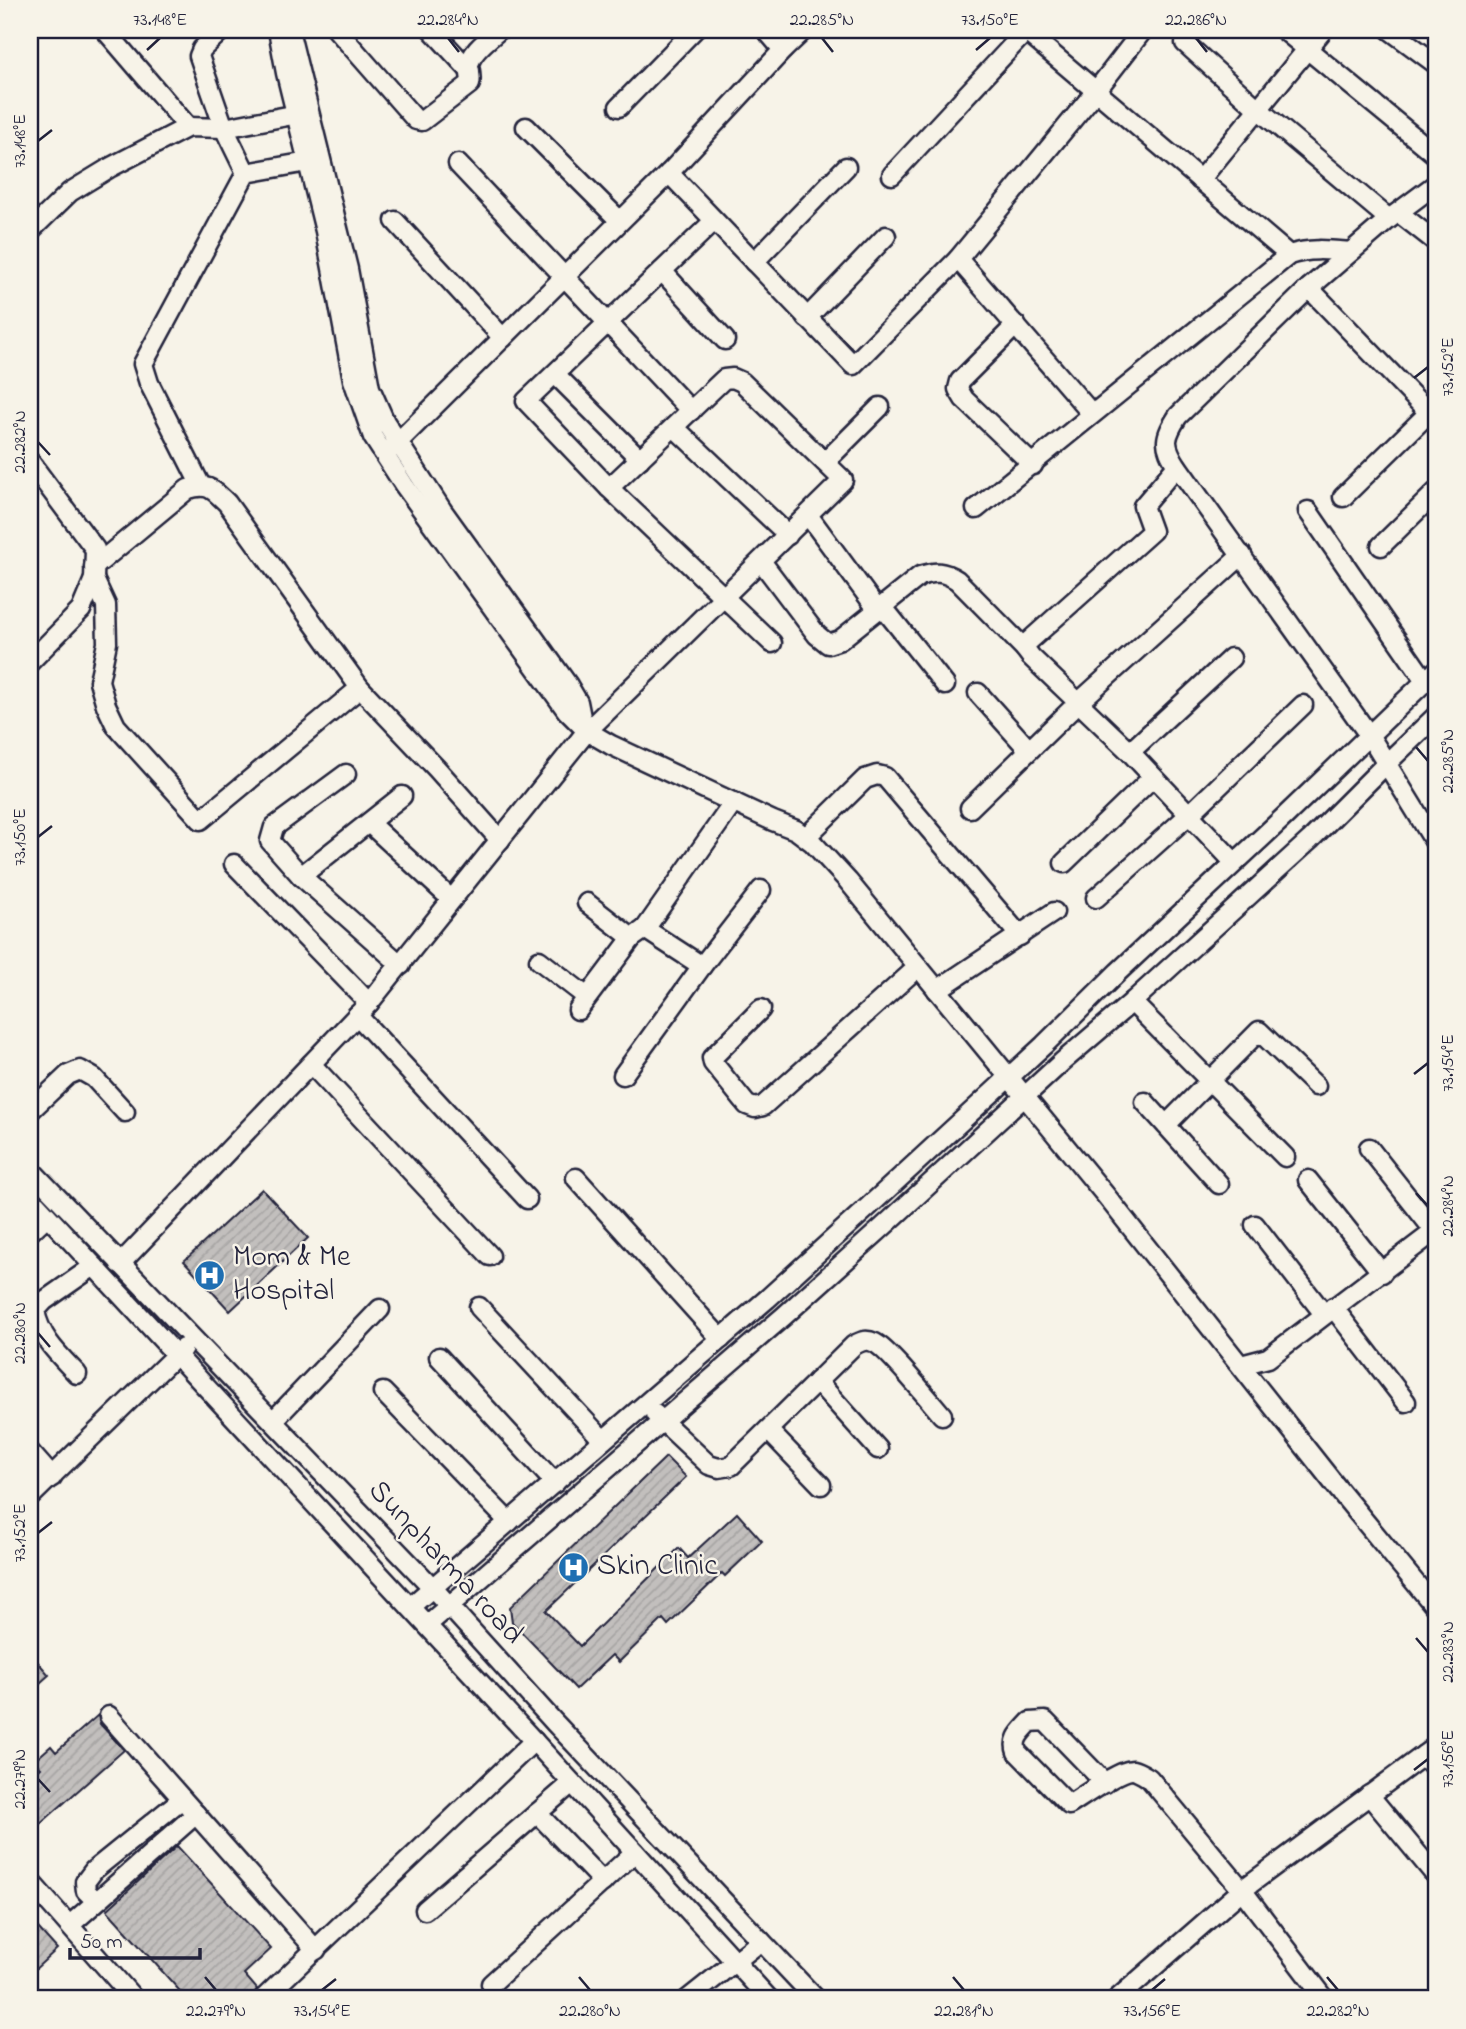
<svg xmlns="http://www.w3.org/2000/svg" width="1466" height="2029" viewBox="0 0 1466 2029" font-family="'Indie Flower',sans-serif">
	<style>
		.building { fill: url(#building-hatch); stroke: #22223b; stroke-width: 2 }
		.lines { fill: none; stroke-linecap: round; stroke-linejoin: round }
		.minor-casing { stroke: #22223b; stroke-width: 23 }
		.minor { stroke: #f7f3e8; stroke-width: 18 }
		.ticks { fill: none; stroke: #22223b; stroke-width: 2.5 }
		.labels { text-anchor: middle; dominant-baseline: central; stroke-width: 5; stroke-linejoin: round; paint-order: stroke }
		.poi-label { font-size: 30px; fill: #22223b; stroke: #f7f3e8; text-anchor: start }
		.street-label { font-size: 30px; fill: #22223b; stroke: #f7f3e8 }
		.neatline { fill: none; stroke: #22223b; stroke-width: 2.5 }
		.ticks-label { font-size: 18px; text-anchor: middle; fill: #22223b }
	</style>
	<defs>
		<pattern id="building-hatch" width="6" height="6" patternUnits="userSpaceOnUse" patternTransform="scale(1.75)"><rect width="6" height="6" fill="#c2bfbd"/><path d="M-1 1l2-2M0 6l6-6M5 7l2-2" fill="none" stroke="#a6a4a3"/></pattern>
	</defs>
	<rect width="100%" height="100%" fill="#f7f3e8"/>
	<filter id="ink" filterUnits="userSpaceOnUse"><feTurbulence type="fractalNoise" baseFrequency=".0143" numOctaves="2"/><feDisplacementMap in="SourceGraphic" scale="14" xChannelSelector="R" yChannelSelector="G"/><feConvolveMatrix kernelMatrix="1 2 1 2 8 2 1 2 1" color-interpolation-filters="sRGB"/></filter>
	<g filter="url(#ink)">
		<g class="building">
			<polygon points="262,1189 308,1238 230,1311 184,1261"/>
			<polygon points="666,1457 686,1477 546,1611 580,1646 679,1548 688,1558 737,1513 762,1541 725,1576 722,1573 668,1625 663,1619 619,1662 612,1655 576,1689 512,1622 510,1607"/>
			<polygon points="30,1653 49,1675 30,1692"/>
			<polygon points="98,1715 100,1724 124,1750 30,1833 30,1778 41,1768 34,1761 51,1746 56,1752"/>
			<polygon points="177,1846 271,1949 244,1974 257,1989 250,1999 187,1999 107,1910"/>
			<polygon points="30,1919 57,1949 30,1974"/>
		</g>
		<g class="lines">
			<defs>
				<g id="minor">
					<polyline points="105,30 188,127"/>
					<polyline points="278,30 286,73 325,231 353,380 373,437 404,485 567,711 587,731 611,745 773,821 796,830 812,842 848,881 1107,1197 1339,1490 1436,1608"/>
					<polyline points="289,30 348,269 370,388 385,422 442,510 568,685 578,702 583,727"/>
					<path d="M337 30 416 120 422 121 470 84C472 76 469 73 469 66 470 52 489 39 499 30"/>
					<polyline points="432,30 470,71"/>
					<polyline points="766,30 783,50"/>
					<polyline points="1024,30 1289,255"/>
					<polyline points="1284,30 1436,155"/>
					<polyline points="1390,30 1436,64"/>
					<polyline points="1185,43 1258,109 1389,219"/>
					<polyline points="619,107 694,30"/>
					<polyline points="526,127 620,221"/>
					<polyline points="458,164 691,411"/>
					<polyline points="246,173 308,162"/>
					<polyline points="669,173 853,365 958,259"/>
					<polyline points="892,175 1026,31"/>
					<polyline points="1200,180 1323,30"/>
					<path d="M1436 184 1389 219 1309 288 1178 416C1164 438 1163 444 1177 466L1369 735 1436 844"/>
					<polyline points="1399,213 1436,242"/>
					<polyline points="395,221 503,338"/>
					<polyline points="714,221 526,401 609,488 772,643"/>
					<polyline points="30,231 70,192 111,167 188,127 224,128 298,114"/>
					<polyline points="754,262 846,167"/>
					<polyline points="662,271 725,340"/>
					<polyline points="1309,288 1436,420"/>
					<polyline points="807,318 886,236"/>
					<polyline points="1016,325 960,381 958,389 964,399 1033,465"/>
					<polyline points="555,374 640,459"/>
					<polyline points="1092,414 958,259 1096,91 1143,30"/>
					<polyline points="674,427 788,535"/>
					<polyline points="390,450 669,173 783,50 804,30"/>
					<polyline points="30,462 95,549 94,579 81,610 30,662"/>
					<polyline points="825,462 880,407"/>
					<polyline points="1177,466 1143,506 1152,531 1028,642 1025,649 1031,657 1130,752 1234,862"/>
					<polyline points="201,486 149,383 143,364 246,173 224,128 199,56 202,49 222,30"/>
					<polyline points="1343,497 1436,406"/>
					<path d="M976 509 1289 255C1309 248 1328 250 1350 252"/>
					<polyline points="1308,511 1426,682"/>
					<polyline points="808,515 877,609"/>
					<polyline points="1381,546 1436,492"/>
					<path d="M761 561 817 635 828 644 840 640 920 576C935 571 943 571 957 580L1025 649"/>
					<path d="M94 567 188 489C209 483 212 489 227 503L360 688 437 769 500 840"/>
					<polyline points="94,579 106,605 107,643 99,681 106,705 116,726 201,820 360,688"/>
					<polyline points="882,606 945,685"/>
					<polyline points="978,693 1029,750"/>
					<polyline points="1130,752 1231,658"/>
					<polyline points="346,774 274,827 270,841 301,876 401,965"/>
					<polyline points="970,808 1078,703 1242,555"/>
					<polyline points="369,823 451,899"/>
					<polyline points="806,837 865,779 877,775 885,777 1020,936"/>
					<polyline points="1064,863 1153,777"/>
					<polyline points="234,864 369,1003"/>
					<polyline points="301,876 402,796"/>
					<polyline points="1096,898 1190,814 1303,705"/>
					<polyline points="587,903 632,938"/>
					<polyline points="645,929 734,802"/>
					<polyline points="539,960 587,997"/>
					<polyline points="937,990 1054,912"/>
					<polyline points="1132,1002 1285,1157"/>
					<polyline points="761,1009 712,1058 713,1063 747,1105 755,1108 763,1106 918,967"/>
					<polyline points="578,1010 632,938 645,929 702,966 761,890"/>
					<polyline points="357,1015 527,1199"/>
					<polyline points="311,1064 490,1256"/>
					<polyline points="623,1075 702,966"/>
					<polyline points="1145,1102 1219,1184"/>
					<polyline points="30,1111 68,1075 80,1070 94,1078 125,1112"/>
					<polyline points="1166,1125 1259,1031 1316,1086"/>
					<polyline points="1369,1148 1436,1233"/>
					<polyline points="30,1169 432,1587 554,1722 816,1999"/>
					<polyline points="576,1178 721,1339"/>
					<polyline points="1308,1180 1382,1273"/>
					<polyline points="30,1197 534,1741 769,1999"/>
					<polyline points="1255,1225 1324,1314"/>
					<polyline points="30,1232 47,1216"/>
					<polyline points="120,1264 369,1003 587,731 843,480 742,382 733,378 724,379 609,488"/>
					<polyline points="479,1307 603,1440"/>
					<polyline points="1333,1307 1406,1402"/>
					<polyline points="439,1357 555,1483"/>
					<polyline points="1241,1365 1268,1358 1435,1231"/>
					<path d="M77 1374C59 1355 40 1338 35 1311L44 1301 94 1266"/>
					<polyline points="817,1381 878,1449"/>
					<polyline points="383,1392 509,1522"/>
					<path d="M655 1414 709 1465 719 1468 731 1466 854 1345C862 1341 866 1339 875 1343 889 1350 929 1400 942 1415"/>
					<polyline points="273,1421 380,1309"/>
					<polyline points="768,1430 821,1485"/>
					<polyline points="30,1452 52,1477"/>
					<polyline points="30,1497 183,1348"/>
					<polyline points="410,1607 767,1299 867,1208 1044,1045 1118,972 1284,817 1436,671"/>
					<polyline points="427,1625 784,1316 884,1226 1062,1062 1132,1002 1310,840 1386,764 1436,716"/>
					<polyline points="109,1716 316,1950"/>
					<polyline points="1424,1755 1436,1771"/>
					<path d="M1105 1783 1045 1721 1030 1722C1021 1732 1012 1739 1017 1752L1069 1805C1082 1797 1121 1769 1133 1770 1138 1771 1144 1775 1149 1778L1242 1890 1325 1999"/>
					<polyline points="1369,1795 1436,1876"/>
					<polyline points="537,1813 603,1882"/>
					<polyline points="30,1881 134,1999"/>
					<polyline points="96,1901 86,1891 85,1882 94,1870 182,1799"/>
					<polyline points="425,1910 572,1783"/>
					<polyline points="70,1925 196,1814"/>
					<polyline points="491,1984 635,1852"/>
					<polyline points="263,1999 534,1741"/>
					<polyline points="688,1999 761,1941"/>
					<polyline points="1117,1999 1242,1890 1436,1746"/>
				</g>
			</defs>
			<use href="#minor" class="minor-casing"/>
			<use href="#minor" class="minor"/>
		</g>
	</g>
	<path class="ticks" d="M448 38 459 52M822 38 833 52M1196 38 1207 52M147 50 160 38M976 50 990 38M38 141 52 130M1414 378 1428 367M38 442 50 455M1416 747 1428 761M38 837 52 826M1414 1074 1428 1063M1416 1193 1428 1206M38 1333 50 1347M38 1533 52 1522M1416 1638 1428 1652M1414 1770 1428 1759M38 1779 50 1792M205 1977 216 1990M579 1977 590 1990M953 1977 964 1990M1327 1977 1338 1990M322 1990 336 1979M1152 1990 1165 1979"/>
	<defs>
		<symbol id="hospital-disc" viewBox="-11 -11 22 22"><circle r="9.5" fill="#1f6fb2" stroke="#f7f3e8"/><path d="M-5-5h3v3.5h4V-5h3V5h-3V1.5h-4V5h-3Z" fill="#fff"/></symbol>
	</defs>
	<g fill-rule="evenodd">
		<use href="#hospital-disc" x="192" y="1258" width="35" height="35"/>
		<use href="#hospital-disc" x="556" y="1550" width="35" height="35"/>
	</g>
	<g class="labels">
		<g class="poi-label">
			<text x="233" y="1258">Mom &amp; Me<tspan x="233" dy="34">Hospital</tspan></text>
			<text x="597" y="1567">Skin Clinic</text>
		</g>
		<g class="street-label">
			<text transform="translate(445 1563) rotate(47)">Sunpharma road</text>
		</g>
	</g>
	<rect width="1466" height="2029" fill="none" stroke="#f7f3e8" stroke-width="77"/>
	<path d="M70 1948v10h130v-10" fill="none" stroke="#22223b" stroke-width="3.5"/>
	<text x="80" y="1948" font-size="21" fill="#22223b" stroke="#f7f3e8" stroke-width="5" paint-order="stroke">50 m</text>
	<rect x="38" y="38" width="1390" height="1952" class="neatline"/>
	<g class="ticks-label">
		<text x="160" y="25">73.148°E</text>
		<text x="448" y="25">22.284°N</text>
		<text x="822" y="25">22.285°N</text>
		<text x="990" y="25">73.150°E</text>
		<text x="1196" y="25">22.286°N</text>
		<text transform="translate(19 141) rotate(-90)" y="6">73.148°E</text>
		<text transform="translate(1447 367) rotate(-90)" y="6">73.152°E</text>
		<text transform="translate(19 442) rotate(-90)" y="6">22.282°N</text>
		<text transform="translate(1447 761) rotate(-90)" y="6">22.285°N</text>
		<text transform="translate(19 837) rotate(-90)" y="6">73.150°E</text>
		<text transform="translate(1447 1063) rotate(-90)" y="6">73.154°E</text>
		<text transform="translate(1447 1206) rotate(-90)" y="6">22.284°N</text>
		<text transform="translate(19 1333) rotate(-90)" y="6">22.280°N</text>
		<text transform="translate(19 1533) rotate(-90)" y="6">73.152°E</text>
		<text transform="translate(1447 1652) rotate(-90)" y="6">22.283°N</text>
		<text transform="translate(1447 1759) rotate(-90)" y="6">73.156°E</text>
		<text transform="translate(19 1779) rotate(-90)" y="6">22.279°N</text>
		<text x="216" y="2016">22.279°N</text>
		<text x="322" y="2016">73.154°E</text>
		<text x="590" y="2016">22.280°N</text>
		<text x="964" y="2016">22.281°N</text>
		<text x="1152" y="2016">73.156°E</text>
		<text x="1338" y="2016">22.282°N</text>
	</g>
</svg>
